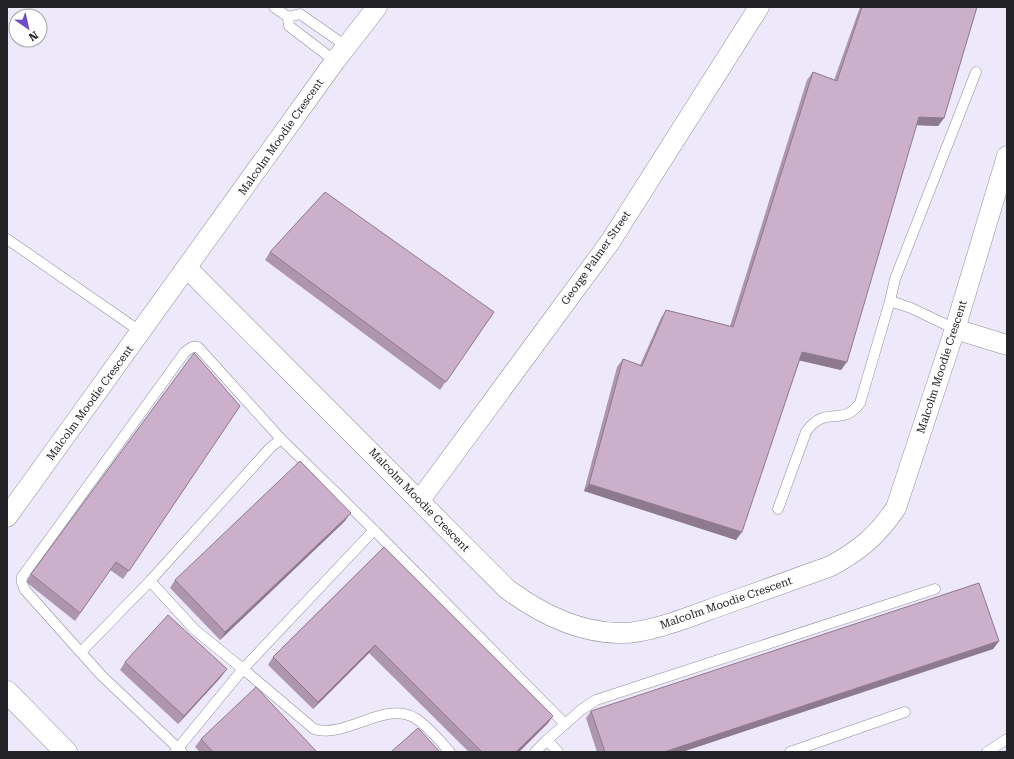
<svg xmlns="http://www.w3.org/2000/svg" width="1014" height="759" viewBox="0 0 1014 759" font-family="'Roboto Serif',serif">
	<style>
		.built { fill: #ede8fa; fill-rule: evenodd }
		.lines { fill: none; stroke-linecap: round; stroke-linejoin: round }
		.service-casing { stroke: #908e98; stroke-width: 11 }
		.minor-casing { stroke: #908e98; stroke-width: 21 }
		.tertiary-casing { stroke: #908e98; stroke-width: 23 }
		.service { stroke: #fff; stroke-width: 10 }
		.minor { stroke: #fff; stroke-width: 20 }
		.tertiary { stroke: #fff; stroke-width: 22 }
		.wall { fill: #af96af }
		.shaded-wall { fill: #8e7a8e }
		.building { fill: #cbafcb; stroke: #8e7a8e }
		.labels { text-anchor: middle; dominant-baseline: central; stroke-width: 3; stroke-linejoin: round; paint-order: stroke }
		.street-label { font-size: 11px; fill: #232226; stroke: #fff }
	</style>
	<rect width="100%" height="100%" fill="#f7f4ff"/>
	<path class="built" d="M7 7H1007V752H7ZM16 16H40V40H16Z"/>
	<g class="lines">
		<defs>
			<g id="service">
				<polyline points="274,7 288,17"/>
				<polyline points="288,17 300,14 346,46"/>
				<polyline points="288,17 289,26 335,61"/>
				<polyline points="7,239 141,332"/>
				<polyline points="955,329 911,308 890,301 895,279 976,72"/>
				<polyline points="281,439 374,530 565,724"/>
				<path d="M778 509 806 432C825 404 842 428 860 403L890 301"/>
				<polyline points="81,652 150,581"/>
				<polyline points="547,740 581,710 596,700 935,589"/>
				<path d="M175 752 243 669 314 729C346 739 385 700 415 718 428 726 440 741 450 752"/>
				<polyline points="182,752 101,675 25,590 22,583 22,577 185,352 192,347 198,347 281,439 270,448 150,581 195,630 243,669 374,530"/>
				<polyline points="535,752 547,740 558,752"/>
				<polyline points="790,752 905,712"/>
				<polyline points="987,752 1007,739"/>
			</g>
			<g id="minor">
				<path d="M187 268 507 589C538 612 577 632 618 633 646 634 687 618 714 608 753 594 792 580 831 566 860 550 877 536 896 508L955 329 1007 156"/>
				<polyline points="955,329 1007,345"/>
				<polyline points="420,500 610,242 759,7"/>
				<polyline points="7,517 335,61 377,7"/>
			</g>
			<polyline id="tertiary" points="7,692 66,752"/>
		</defs>
		<use href="#service" class="service-casing"/>
		<use href="#minor" class="minor-casing"/>
		<use href="#tertiary" class="tertiary-casing"/>
		<use href="#service" class="service"/>
		<use href="#minor" class="minor"/>
		<use href="#tertiary" class="tertiary"/>
	</g>
	<g class="wall">
		<polygon points="860,7 977,7 944,118 938,126 916,125 841,370 800,360 736,540 584,491 617,367 623,359 640,365 661,318 666,310 730,326 807,80 813,72 834,80"/>
		<polygon points="270,252 494,312 440,390 265,260"/>
		<polygon points="240,406 123,579 110,570 75,621 26,582 31,574"/>
		<polygon points="345,521 220,640 170,588 175,580"/>
		<polygon points="384,547 553,716 548,723 519,752 469,752 369,653 313,709 268,665 273,657"/>
		<polygon points="999,641 993,649 682,752 597,752 586,718 591,711"/>
		<polygon points="125,662 221,677 178,724 120,670"/>
		<polygon points="201,739 317,752 200,752 195,747"/>
	</g>
	<g class="shaded-wall">
		<polygon points="919,117 944,118 938,126 913,125"/>
		<polygon points="802,352 847,362 841,370 797,360"/>
		<polygon points="589,484 742,532 736,540 584,491"/>
		<polygon points="351,513 345,521 220,640 225,632"/>
		<polygon points="999,641 993,649 682,752 664,752"/>
		<polygon points="375,645 369,653 313,709 318,702"/>
		<polygon points="227,669 221,677 178,724 184,716"/>
		<polygon points="553,716 548,723 519,752 516,752"/>
	</g>
	<g class="building">
		<polygon points="862,7 977,7 944,118 919,117 847,362 802,352 742,532 589,484 623,359 642,366 666,310 733,327 813,72 837,81"/>
		<polygon points="325,192 494,312 446,382 270,252"/>
		<polygon points="194,353 240,406 129,571 116,562 80,613 31,574"/>
		<polygon points="300,461 351,513 225,632 175,580"/>
		<polygon points="384,547 553,716 516,752 482,752 375,645 318,702 273,657"/>
		<polygon points="979,583 999,641 664,752 605,752 591,711"/>
		<polygon points="168,615 227,669 184,716 125,662"/>
		<polygon points="256,687 317,752 213,752 201,739"/>
		<polygon points="418,728 440,752 391,752"/>
	</g>
	<g class="labels">
		<g class="street-label">
			<text transform="translate(281 137) rotate(-55)">Malcolm Moodie Crescent</text>
			<text transform="translate(596 258) rotate(-55)">George Palmer Street</text>
			<text transform="translate(942 367) rotate(-72)">Malcolm Moodie Crescent</text>
			<text transform="translate(90 403) rotate(-54)">Malcolm Moodie Crescent</text>
			<text transform="translate(419 500) rotate(46)">Malcolm Moodie Crescent</text>
			<text transform="translate(726 603) rotate(-19)">Malcolm Moodie Crescent</text>
		</g>
	</g>
	<rect width="1014" height="759" fill="none" stroke="#232226" stroke-width="16"/>
	<g transform="translate(28 28) rotate(146)"><circle r="19" fill="#ffffff" stroke="#a7a7a8"/>
	<path d="M0-3L7 15L0 10L-7 15Z" fill="#6f4bc4"/>
	<text y="-6" font-size="11" font-weight="bold" text-anchor="middle" fill="#232226">N</text>
	</g>
</svg>
